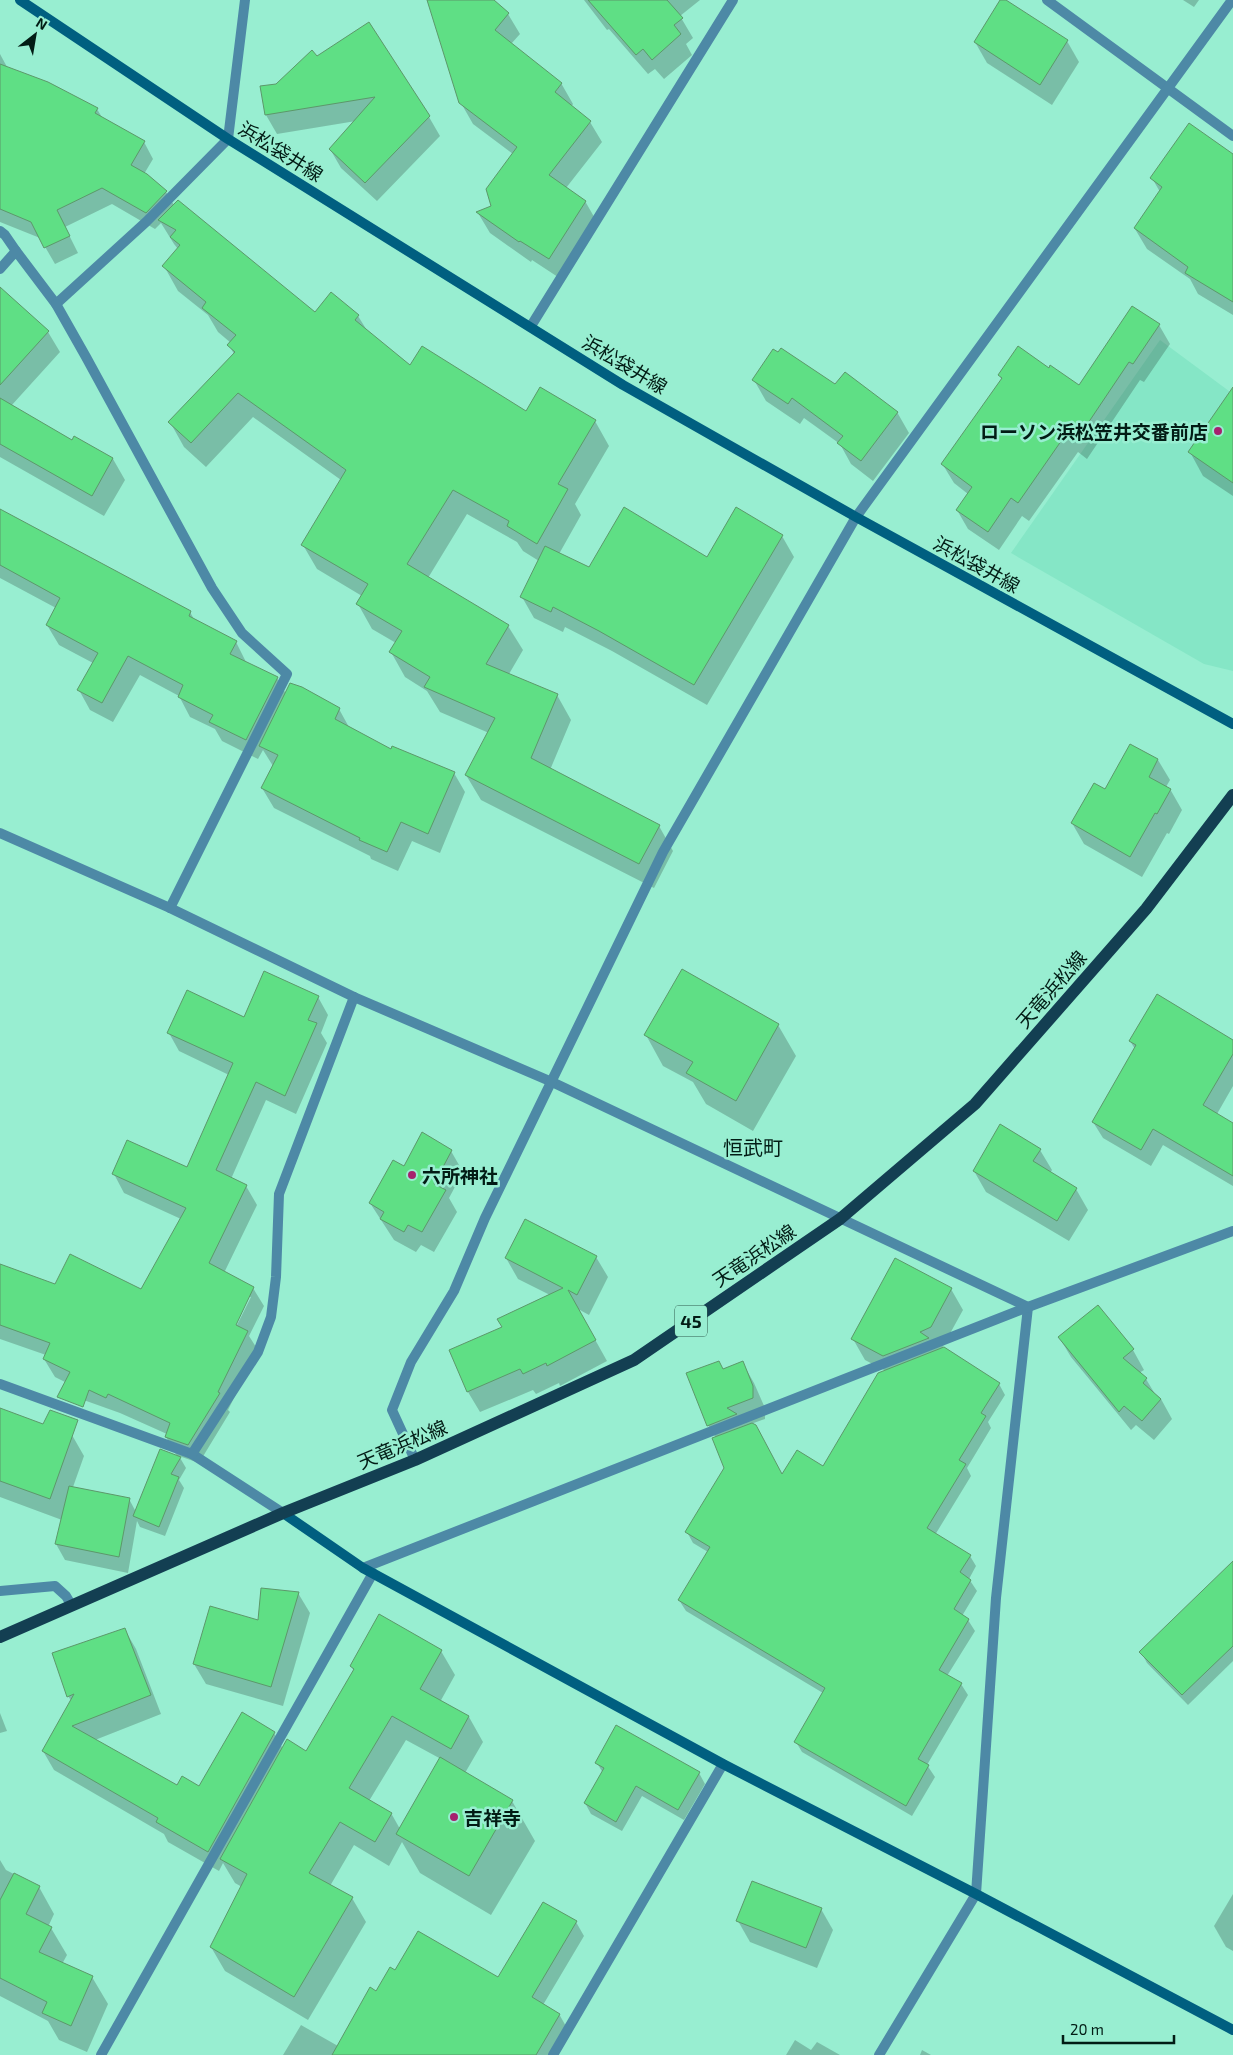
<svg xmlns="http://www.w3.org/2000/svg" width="1233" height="2055" viewBox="0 0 1233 2055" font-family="'Exo 2','Noto Sans JP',sans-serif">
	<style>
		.built { fill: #85e6c6 }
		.shadow { fill: #0003; fill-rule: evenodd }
		.building { fill: #5fdf85; stroke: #5c986a }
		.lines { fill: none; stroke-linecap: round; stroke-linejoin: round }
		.street { stroke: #4d89a6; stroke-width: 10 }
		.secondary { stroke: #005f80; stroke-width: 10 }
		.primary { stroke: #133f52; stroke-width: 12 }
		.poi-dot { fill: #a6226e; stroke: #98eed1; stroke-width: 2 }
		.labels { text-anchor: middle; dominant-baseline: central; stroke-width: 5; stroke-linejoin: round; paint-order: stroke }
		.shield { fill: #98eed1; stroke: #2f5b4d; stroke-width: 1 }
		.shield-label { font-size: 18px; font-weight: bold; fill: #021c15 }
		.street-label { font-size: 19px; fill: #021c15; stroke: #98eed1 }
		.poi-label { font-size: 19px; font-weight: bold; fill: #021c15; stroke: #98eed1; text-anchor: start }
		.neighbourhood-label { font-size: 20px; fill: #021c15; stroke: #98eed1 }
	</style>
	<rect width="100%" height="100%" fill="#98eed1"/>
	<polygon class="built" points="1160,340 1233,394 1233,671 1204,664 1011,553"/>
	<g class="shadow">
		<polygon points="429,0 492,0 508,14 520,34 511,44 561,83 573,104 571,107 590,122 602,142 566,188 585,201 597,222 561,279 532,260 531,262 490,233 478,213 493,206 513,154 473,124 461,103"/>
		<polygon points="584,0 700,0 680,16 693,38 686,44 692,55 664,79 655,69 648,74 609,29 607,30"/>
		<polygon points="1001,0 1067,41 1079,62 1052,105 987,63 975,42"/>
		<polygon points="1183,0 1199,0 1194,7"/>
		<polygon points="0,54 13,78 0,102"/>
		<polygon points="317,58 429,117 440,136 377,201 341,168 330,149 356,121 277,134 266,115 276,85"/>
		<polygon points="47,83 97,109 103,119 144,142 153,159 144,174 166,192 174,205 315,314 358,316 368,332 410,367 526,412 595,421 609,446 575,504 581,515 559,554 589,569 707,558 736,509 782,536 794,557 707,705 612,651 565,627 563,632 534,618 522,597 539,561 523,551 517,542 467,514 428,578 508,626 523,650 509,674 557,695 571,720 550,770 659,826 673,851 654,888 481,800 466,775 489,733 440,712 427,691 405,677 391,652 396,643 372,629 358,604 362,596 317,569 303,545 341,480 253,417 206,467 184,447 170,422 234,354 229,345 231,343 218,332 208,315 178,291 164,266 178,249 174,244 161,223 155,229 112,204 65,227 78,253 55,264 40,238 0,222 0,151"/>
		<polygon points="1233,155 1233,315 1198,294 1190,279 1147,249 1135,229 1160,192 1152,178"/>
		<polygon points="0,301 48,332 60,352 11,406 73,441 75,438 113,459 125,480 104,516 0,457"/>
		<polygon points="1159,325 1170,344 1144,382 1140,380 1087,459 1078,452 1029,521 1022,516 999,550 968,529 957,510 968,494 954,483 943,465 1002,380 999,375 1049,369 1080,387"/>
		<polygon points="754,380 835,386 897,412 909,433 873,481 851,464 840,444 804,418 800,424 766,401"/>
		<polygon points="1233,411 1233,496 1203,476 1190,452"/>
		<polygon points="0,511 190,612 195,621 236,642 247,664 277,678 286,694 339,709 350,729 392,750 454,773 465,792 440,853 412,841 398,871 371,859 370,856 274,808 262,788 273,766 263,750 258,759 222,741 215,729 190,717 179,696 140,675 113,722 90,710 79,690 93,663 59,645 47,625 56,608 0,578"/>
		<polygon points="1158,760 1170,780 1166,787 1170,789 1182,810 1169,834 1167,833 1142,877 1084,844 1072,823 1106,791"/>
		<path d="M318 997 328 1015 321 1033 327 1043 296 1114 266 1100 231 1179 246 1186 257 1205 224 1273 253 1288 264 1306 249 1336 258 1350 228 1410 230 1412 199 1463 179 1456 186 1468 179 1480 184 1488 165 1536 140 1527 137 1521 128 1573 65 1560 56 1544 62 1520 0 1497V1411L72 1435 84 1456 73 1487 129 1499 136 1512 178 1458 166 1437 167 1434 120 1413 78 1398 71 1385 55 1377 44 1359 46 1355 0 1339V1266L55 1285 142 1291 181 1219 124 1193 114 1174 188 1169 229 1075 179 1051 169 1033 244 1019ZM248 1297H251L234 1331 232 1330Z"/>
		<polygon points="778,1025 796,1056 753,1131 706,1104 693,1082 663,1066 646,1035"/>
		<polygon points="1130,1041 1233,1041 1233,1086 1217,1114 1233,1124 1233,1186 1163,1145 1151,1166 1103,1138 1093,1122 1135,1049"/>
		<polygon points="1040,1150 1052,1170 1050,1173 1076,1189 1088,1210 1069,1241 986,1192 974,1171"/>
		<polygon points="451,1151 463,1172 449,1198 457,1212 434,1252 421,1245 416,1252 394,1240 370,1203 404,1167"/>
		<polygon points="596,1257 608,1277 589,1315 578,1309 607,1361 560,1386 559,1383 536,1394 533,1390 480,1412 468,1392 504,1328 550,1295 518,1279 506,1258"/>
		<polygon points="951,1289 963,1310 942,1348 999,1384 1005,1395 988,1422 991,1428 967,1468 971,1476 935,1535 970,1556 976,1566 969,1579 977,1591 962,1616 968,1620 975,1631 947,1676 961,1684 968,1695 927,1765 935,1777 912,1816 802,1752 796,1742 823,1693 686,1611 679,1600 708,1552 693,1543 687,1532 725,1468 716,1438 708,1425 723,1370 742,1362 754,1383 765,1408 765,1419 751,1424 782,1477 823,1467 886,1371 865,1360 853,1339"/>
		<polygon points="1098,1307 1133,1350 1144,1370 1139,1373 1146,1379 1155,1394 1161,1399 1172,1419 1154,1440 1136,1425 1131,1430 1071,1357 1059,1337"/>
		<polygon points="1233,1563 1233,1661 1188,1705 1147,1663 1141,1652"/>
		<polygon points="298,1593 310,1613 283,1706 206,1684 194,1664"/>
		<path d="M125 1630 136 1649 161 1714 95 1740 177 1787H200L274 1733 283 1749 307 1753 354 1671 351 1666 441 1651 455 1675 440 1702 469 1717 483 1742 465 1773 512 1801 535 1841 491 1915 420 1873 402 1842 389 1866 354 1845 330 1886 352 1898 366 1922 308 2020 225 1971 211 1947 242 1887 235 1883 223 1863 219 1871 168 1842 164 1834 54 1770 43 1751 72 1702 68 1696ZM406 1740 441 1759 400 1829 391 1813 369 1801Z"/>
		<polygon points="0,1713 7,1731 0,1733"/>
		<polygon points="597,1763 699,1773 705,1784 684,1820 642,1796 622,1831 591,1814 585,1803 603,1773"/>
		<polygon points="0,1860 6,1870 39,1887 54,1914 48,1927 51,1928 67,1955 62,1964 92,1977 108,2004 87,2052 59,2040 48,2021 0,1996"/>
		<polygon points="1233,1894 1233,1951 1226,1947 1214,1926"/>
		<polygon points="821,1909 833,1930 817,1968 750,1942 738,1921"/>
		<polygon points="576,1922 584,1936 543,2005 559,2014 567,2028 552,2055 283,2055 301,2025 338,2046 377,1993 396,1972 498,1979"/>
		<polygon points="795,2040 811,2050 817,2042 840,2055 786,2055"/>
		<polygon points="922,2050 931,2055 920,2055"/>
	</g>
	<g class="building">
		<polygon points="427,0 494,0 509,13 495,30 562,83 555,92 591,121 549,175 586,201 549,259 520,241 519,242 476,212 491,206 486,189 517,147 459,103"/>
		<polygon points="588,0 667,0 683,18 674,25 681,34 652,60 643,49 636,55"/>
		<polygon points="1000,0 1006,0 1068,40 1040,85 974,42"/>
		<polygon points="369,22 430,116 365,183 329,149 375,97 265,115 260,86 276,84 312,50 317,56"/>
		<polygon points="0,64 48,82 98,108 95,113 145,141 131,165 147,174 167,191 146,213 102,188 57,210 70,236 44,248 31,222 0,209"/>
		<polygon points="1189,123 1233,154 1233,302 1185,273 1188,267 1134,228 1162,187 1150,178"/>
		<polygon points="178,200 315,312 331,292 359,315 355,320 410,365 422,346 526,411 540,387 596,420 558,484 568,489 537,544 507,526 509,521 453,490 407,564 509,625 486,664 558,694 531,758 660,825 639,864 465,775 495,718 424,687 430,677 389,652 402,631 356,604 368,584 301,545 346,470 238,393 191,443 168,422 235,352 227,345 236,335 202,308 206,302 162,266 180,245 170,237 176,230 158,220"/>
		<polygon points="0,287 49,331 0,385"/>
		<polygon points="1132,306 1160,324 1133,364 1129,362 1076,441 1066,434 1018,503 1011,498 988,532 956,510 972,487 941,464 1002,378 998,375 1018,346 1049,368 1050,365 1079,385"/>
		<polygon points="781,348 835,384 845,372 898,412 861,461 837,443 843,436 792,398 788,404 752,380 773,349 778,352"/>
		<polygon points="1233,387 1233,483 1188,452"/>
		<polygon points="0,398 72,440 74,436 113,458 92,496 0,444"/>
		<polygon points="624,507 707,557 736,507 783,535 694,685 599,631 553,607 551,612 520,597 545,546 589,567"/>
		<polygon points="0,509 191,611 189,616 237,641 230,654 278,677 246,740 209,722 213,715 178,697 183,685 128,656 102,703 77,690 98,653 46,625 60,598 0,565"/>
		<polygon points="290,683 302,687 340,708 335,719 391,749 392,746 455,772 428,834 401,822 387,852 359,840 360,838 261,788 278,755 259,746"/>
		<polygon points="1130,744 1158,759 1149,777 1171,789 1157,814 1155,813 1130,857 1071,823 1094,783 1105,789"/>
		<polygon points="682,969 779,1024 736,1101 686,1073 693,1062 644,1035"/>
		<polygon points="264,971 319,996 308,1020 317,1023 285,1096 256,1082 216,1170 247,1185 209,1263 254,1287 236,1325 248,1331 218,1392 220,1393 188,1445 165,1437 170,1423 108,1394 106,1398 89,1390 83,1407 57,1397 70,1372 43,1359 50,1343 0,1325 0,1264 55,1284 70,1254 141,1289 186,1208 112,1174 127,1140 187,1167 233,1063 167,1033 187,990 244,1017"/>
		<polygon points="1157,994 1233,1040 1233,1054 1203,1105 1233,1123 1233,1176 1153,1129 1141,1150 1092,1122 1136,1045 1129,1041"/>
		<polygon points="1000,1124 1041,1149 1033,1161 1077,1188 1057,1221 973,1171"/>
		<polygon points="422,1132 452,1150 434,1184 446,1190 422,1232 408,1225 404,1232 380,1219 384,1212 369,1203 393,1160 404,1166"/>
		<polygon points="525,1219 597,1256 577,1295 568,1290 596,1340 547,1366 546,1363 523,1374 520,1369 467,1392 449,1350 502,1327 497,1319 563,1288 505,1258"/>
		<polygon points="895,1258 952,1288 931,1327 920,1332 929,1338 883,1356 851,1339"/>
		<polygon points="1098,1305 1134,1349 1123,1358 1147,1378 1143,1383 1161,1399 1142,1421 1124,1406 1119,1412 1058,1337"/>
		<polygon points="944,1347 1000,1383 981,1413 986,1416 959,1460 966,1464 927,1528 971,1555 960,1572 971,1580 954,1609 969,1619 939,1670 962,1683 918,1759 929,1765 906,1806 794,1742 825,1688 678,1600 710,1547 685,1532 724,1468 712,1438 752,1423 756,1425 782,1474 797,1450 823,1466 878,1373"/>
		<polygon points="719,1361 723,1369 743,1361 753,1386 753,1398 727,1408 737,1414 707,1426 686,1373"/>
		<polygon points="0,1408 43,1424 50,1410 78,1420 50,1499 0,1481"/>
		<polygon points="160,1449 181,1457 171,1474 179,1477 159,1527 133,1516"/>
		<polygon points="69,1486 130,1498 119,1557 55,1544"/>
		<polygon points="1233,1561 1233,1646 1182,1695 1139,1652"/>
		<polygon points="261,1588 299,1592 271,1687 193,1664 210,1606 258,1620"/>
		<polygon points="379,1614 442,1650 420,1689 469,1716 451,1749 392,1716 349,1788 392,1813 375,1842 340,1822 309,1873 353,1897 294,1997 210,1947 247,1874 220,1859 287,1739 306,1751 354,1669 350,1666"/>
		<polygon points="125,1628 151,1695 72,1726 177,1785 182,1776 199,1786 242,1712 275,1732 208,1852 156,1822 158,1818 42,1751 74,1694 67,1697 52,1653"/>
		<polygon points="616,1725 700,1772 678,1810 636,1786 616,1822 584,1803 604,1768 595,1763"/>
		<polygon points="440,1757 513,1800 469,1876 396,1834"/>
		<polygon points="14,1873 40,1886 26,1914 52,1927 39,1952 93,1976 71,2026 42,2013 47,2002 0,1978 0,1900"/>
		<polygon points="752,1881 822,1908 806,1948 736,1921"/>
		<polygon points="543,1902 577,1921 532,1997 560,2014 536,2055 332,2055 370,1987 376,1991 390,1967 395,1970 418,1931 498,1977"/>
	</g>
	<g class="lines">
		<g class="street">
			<polyline points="1047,0 1233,136"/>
			<polyline points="0,231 5,235 16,251"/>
			<polyline points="0,269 16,251 56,304 146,222 228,139 245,0"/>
			<polyline points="56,304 86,357 212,588 242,633 287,674 170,908"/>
			<polyline points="531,326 733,0"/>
			<polyline points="0,833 170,908 354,997 552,1082 1028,1307 996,1598 976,1894 879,2055"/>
			<polyline points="0,1384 192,1454 283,1513"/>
			<polyline points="192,1454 258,1352 271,1317 276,1277 279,1194 354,997"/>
			<polyline points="415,1460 392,1410 411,1362 454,1291 485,1218 663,852 856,517 1232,0"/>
			<polyline points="363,1568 1028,1307 1233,1231"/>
			<polyline points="0,1591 55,1586 66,1596 72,1606"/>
			<polyline points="101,2055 373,1573"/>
			<polyline points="553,2055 723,1764"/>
		</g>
		<g class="secondary">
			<polyline points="20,0 228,139 623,385 856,517 1233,724"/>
			<polyline points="283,1513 363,1568 723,1764 976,1894 1233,2030"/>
		</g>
		<polyline class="primary" points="0,1637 283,1513 415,1460 634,1360 840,1219 975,1104 1146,909 1233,795"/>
	</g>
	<g class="poi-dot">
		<circle cx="1218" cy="431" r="5"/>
		<circle cx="412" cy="1175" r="5"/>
		<circle cx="454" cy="1817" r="5"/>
	</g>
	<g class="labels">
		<rect class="shield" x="675" y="1305.5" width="32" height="31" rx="4"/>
		<g class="shield-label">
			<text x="691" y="1321">45</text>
		</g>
		<g class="street-label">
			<text transform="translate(281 151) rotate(32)">浜松袋井線</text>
			<text transform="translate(625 364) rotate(31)">浜松袋井線</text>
			<text transform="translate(977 564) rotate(29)">浜松袋井線</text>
			<text transform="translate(1051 989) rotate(-49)">天竜浜松線</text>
			<text transform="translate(754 1255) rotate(-34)">天竜浜松線</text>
			<text transform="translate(402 1444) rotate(-23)">天竜浜松線</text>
		</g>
		<g class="poi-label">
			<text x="1208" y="431" text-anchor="end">ローソン浜松笠井交番前店</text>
			<text x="422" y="1175">六所神社</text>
			<text x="464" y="1817">吉祥寺</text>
		</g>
		<g class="neighbourhood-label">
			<text x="753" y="1147">恒武町</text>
		</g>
	</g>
	<g transform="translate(35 35) rotate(31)" stroke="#98eed1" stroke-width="4" paint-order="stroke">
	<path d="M0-4L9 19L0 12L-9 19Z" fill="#021c15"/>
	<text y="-8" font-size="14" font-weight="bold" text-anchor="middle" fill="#021c15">N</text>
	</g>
	<path d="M1063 2035v8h111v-8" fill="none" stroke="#021c15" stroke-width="2.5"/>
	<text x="1070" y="2035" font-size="15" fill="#021c15" stroke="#98eed1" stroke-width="4" paint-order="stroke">20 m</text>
</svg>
